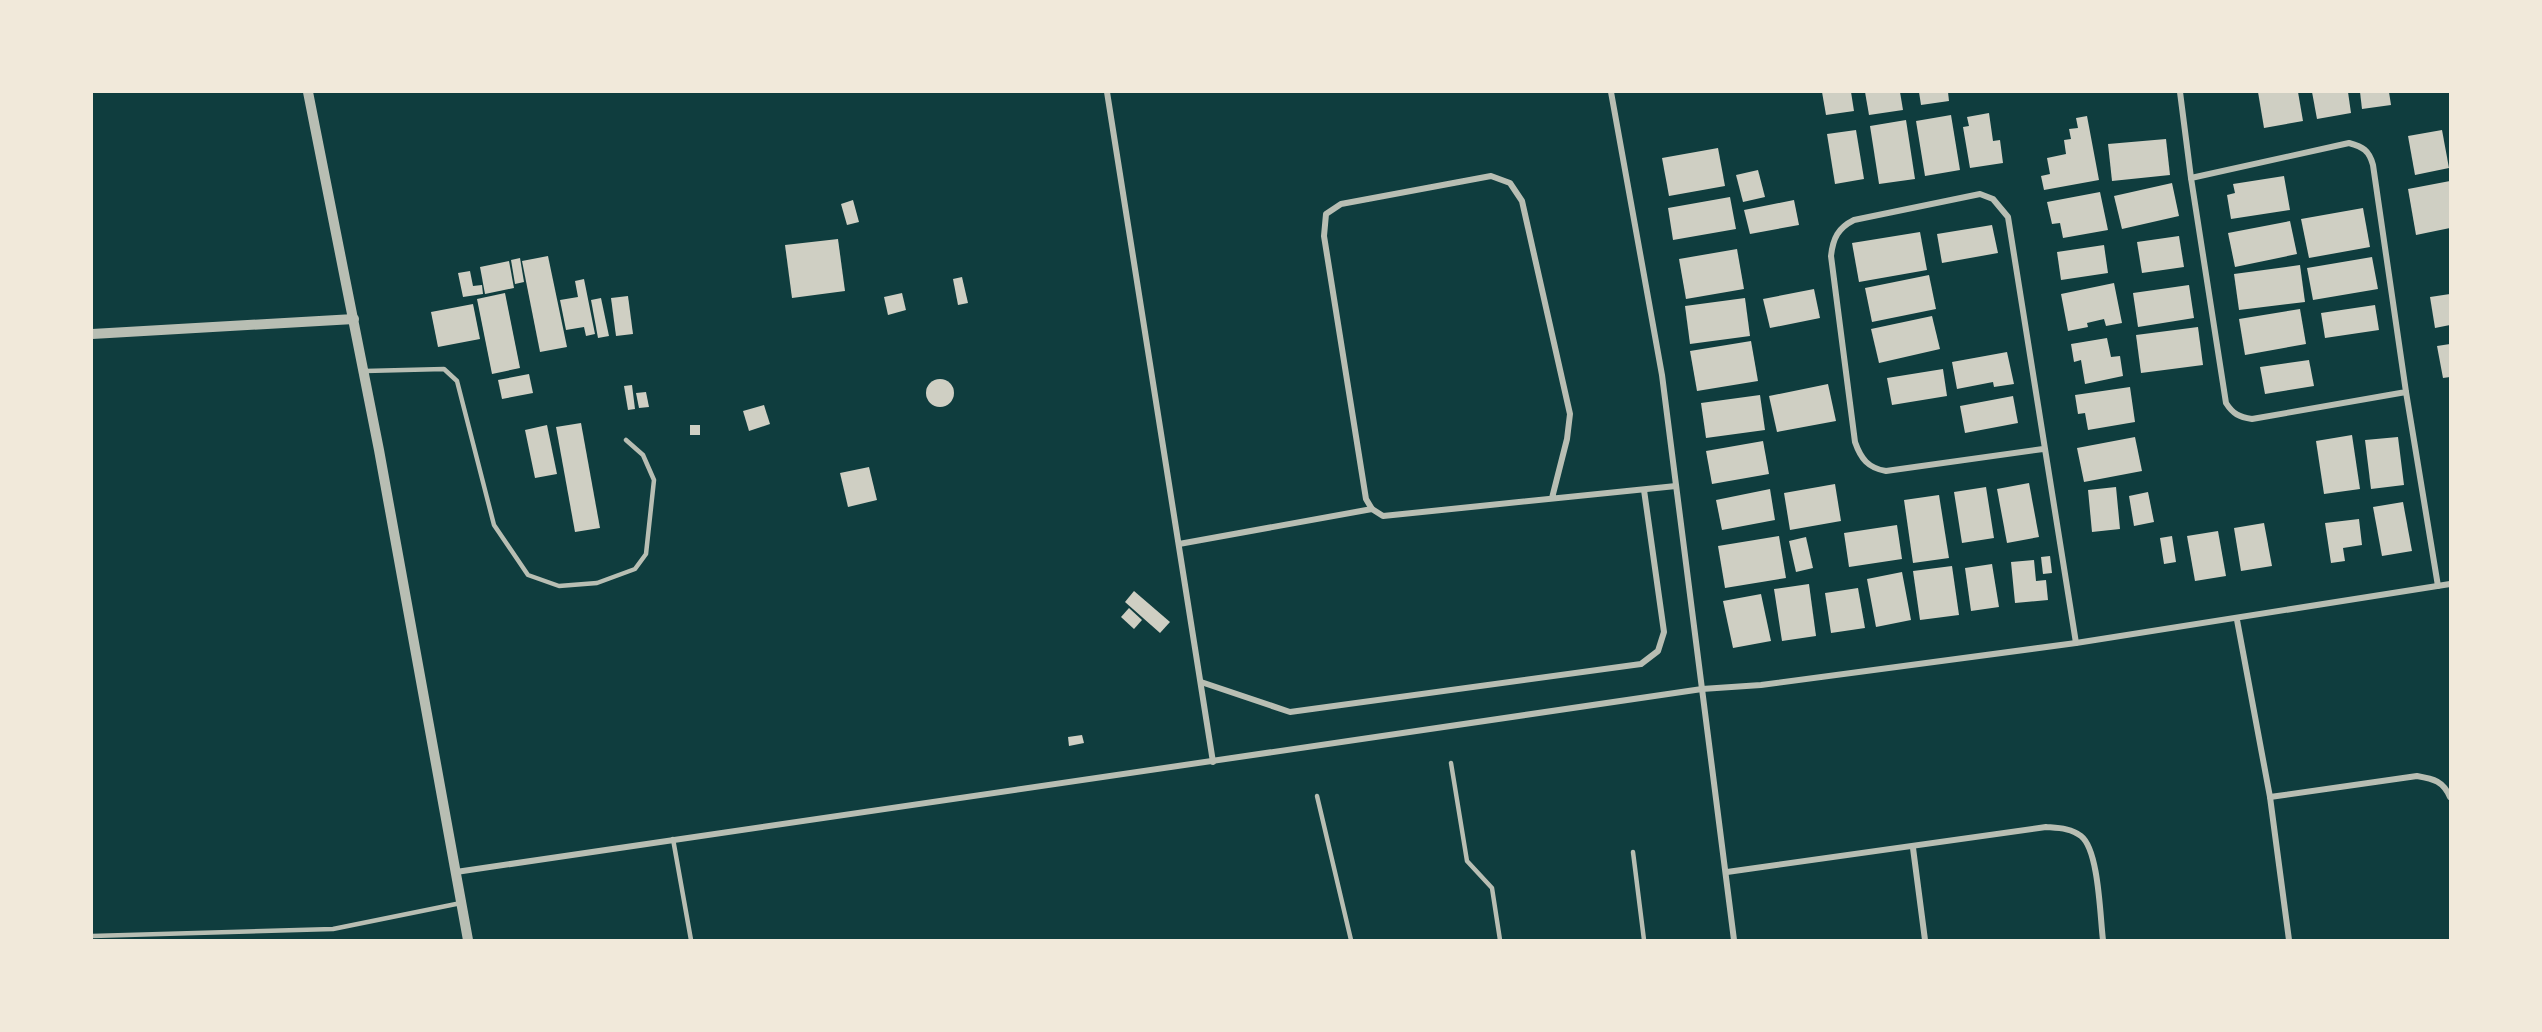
<svg xmlns="http://www.w3.org/2000/svg" width="2542" height="1032" viewBox="0 0 2542 1032" font-family="Jost,sans-serif">
	<style>
		.building { fill: #cfcfc3 }
		.lines { fill: none; stroke-linecap: round; stroke-linejoin: round }
		.service { stroke: #b8beb3; stroke-width: 4.5 }
		.minor { stroke: #b8beb3; stroke-width: 6 }
		.tertiary { stroke: #b8beb3; stroke-width: 10 }
	</style>
	<rect width="100%" height="100%" fill="#0f3d3e"/>
	<g class="building">
		<polygon points="1822,92 1851,92 1854,111 1826,115"/>
		<polygon points="1865,92 1900,92 1903,110 1869,115"/>
		<polygon points="1919,92 1948,92 1949,101 1921,105"/>
		<polygon points="2258,92 2298,92 2303,121 2264,128"/>
		<polygon points="2312,92 2348,92 2351,113 2317,119"/>
		<polygon points="2360,92 2389,92 2391,105 2362,109"/>
		<polygon points="1989,113 1993,141 2000,140 2003,163 1970,168 1963,127 1969,126 1967,117"/>
		<polygon points="1951,115 1960,170 1925,176 1916,121"/>
		<polygon points="2087,116 2099,180 2044,190 2041,176 2050,174 2047,158 2066,154 2064,140 2071,139 2069,129 2078,128 2076,118"/>
		<polygon points="1906,120 1915,179 1879,184 1870,126"/>
		<polygon points="1856,130 1864,179 1835,184 1827,134"/>
		<polygon points="2442,130 2449,168 2415,175 2408,136"/>
		<polygon points="2166,139 2170,175 2112,181 2108,144"/>
		<polygon points="1718,148 1725,186 1669,196 1662,158"/>
		<polygon points="1758,170 1765,197 1743,202 1736,175"/>
		<polygon points="2284,176 2290,210 2231,219 2227,195 2235,193 2233,184"/>
		<polygon points="2450,181 2450,228 2416,235 2408,189"/>
		<polygon points="2172,183 2179,216 2122,229 2114,196"/>
		<polygon points="2100,192 2108,230 2063,238 2060,223 2052,224 2047,202"/>
		<polygon points="1730,197 1736,229 1673,240 1668,208"/>
		<polygon points="853,200 859,222 847,225 841,204"/>
		<polygon points="1794,200 1799,225 1750,234 1744,210"/>
		<polygon points="2363,208 2370,247 2309,258 2301,219"/>
		<polygon points="2290,221 2297,254 2235,267 2228,233"/>
		<polygon points="1992,225 1998,253 1942,263 1937,234"/>
		<polygon points="1920,232 1927,270 1859,282 1852,243"/>
		<polygon points="2179,236 2184,267 2142,273 2137,242"/>
		<polygon points="838,239 845,291 792,298 785,245"/>
		<polygon points="2104,245 2108,273 2061,280 2057,252"/>
		<polygon points="1737,249 1744,289 1686,299 1679,259"/>
		<polygon points="548,256 567,347 540,352 522,261"/>
		<polygon points="2372,257 2378,289 2313,300 2307,268"/>
		<polygon points="520,258 524,282 515,284 511,260"/>
		<polygon points="509,261 514,288 485,294 480,267"/>
		<polygon points="2300,265 2305,302 2239,310 2234,274"/>
		<polygon points="470,271 473,286 482,285 483,294 463,297 458,273"/>
		<polygon points="1929,275 1936,309 1872,322 1865,288"/>
		<polygon points="962,277 968,303 958,305 953,279"/>
		<polygon points="584,279 595,334 586,336 584,327 566,330 560,300 578,297 575,281"/>
		<polygon points="2114,283 2122,323 2106,326 2104,319 2087,323 2088,327 2068,331 2061,294"/>
		<polygon points="2189,285 2194,318 2138,327 2133,293"/>
		<polygon points="1814,289 1820,318 1770,328 1763,299"/>
		<polygon points="505,293 520,368 492,374 477,299"/>
		<polygon points="902,293 906,310 888,315 884,297"/>
		<polygon points="2450,294 2450,325 2435,328 2430,297"/>
		<polygon points="628,296 633,334 616,336 611,298"/>
		<polygon points="601,298 609,336 598,338 591,300"/>
		<polygon points="1745,298 1750,336 1690,344 1685,306"/>
		<polygon points="473,304 480,339 438,347 431,312"/>
		<polygon points="2375,305 2379,330 2325,338 2321,313"/>
		<polygon points="2300,309 2306,344 2245,355 2239,319"/>
		<polygon points="1932,316 1940,349 1879,363 1871,329"/>
		<polygon points="2198,327 2203,365 2141,373 2136,335"/>
		<polygon points="2107,338 2111,357 2120,356 2123,376 2085,384 2081,360 2074,362 2071,344"/>
		<polygon points="1751,341 1758,381 1697,391 1690,351"/>
		<polygon points="2450,344 2450,377 2443,378 2437,346"/>
		<polygon points="2007,352 2014,384 1994,387 1993,382 1957,389 1952,362"/>
		<polygon points="2309,360 2314,386 2265,394 2260,367"/>
		<polygon points="1943,369 1947,396 1892,405 1887,378"/>
		<polygon points="529,374 533,393 502,399 498,380"/>
		<circle cx="940" cy="393" r="14"/>
		<polygon points="1828,384 1836,421 1777,432 1769,396"/>
		<polygon points="632,385 635,409 628,410 624,386"/>
		<polygon points="2130,387 2135,422 2088,430 2085,413 2078,414 2075,395"/>
		<polygon points="646,392 649,407 639,408 636,393"/>
		<polygon points="1760,395 1765,430 1706,438 1701,403"/>
		<polygon points="2013,396 2018,423 1965,433 1960,406"/>
		<polygon points="764,405 770,424 749,431 743,411"/>
		<polygon points="581,423 600,528 575,532 556,427"/>
		<polygon points="547,425 557,474 535,478 525,430"/>
		<rect x="690" y="425" width="10" height="10"/>
		<polygon points="2352,435 2360,489 2324,494 2316,441"/>
		<polygon points="2135,437 2142,471 2084,482 2077,448"/>
		<polygon points="2398,437 2404,485 2371,489 2365,440"/>
		<polygon points="1763,441 1769,474 1712,484 1706,451"/>
		<polygon points="869,467 877,500 848,507 840,473"/>
		<polygon points="2029,483 2039,537 2007,543 1997,489"/>
		<polygon points="1835,484 1841,521 1790,530 1784,493"/>
		<polygon points="1986,487 1994,538 1962,543 1954,492"/>
		<polygon points="2116,487 2120,529 2092,532 2088,490"/>
		<polygon points="1770,489 1775,520 1722,530 1716,500"/>
		<polygon points="2148,492 2154,522 2134,526 2129,496"/>
		<polygon points="1939,495 1949,558 1913,563 1904,500"/>
		<polygon points="2403,502 2412,551 2382,556 2373,507"/>
		<polygon points="2359,519 2362,545 2343,548 2345,561 2331,563 2325,523"/>
		<polygon points="2264,523 2272,566 2241,571 2234,528"/>
		<polygon points="1897,525 1902,559 1849,567 1844,533"/>
		<polygon points="2218,531 2226,576 2195,581 2187,536"/>
		<polygon points="1779,536 1786,578 1725,588 1718,546"/>
		<polygon points="2172,536 2176,562 2164,564 2160,538"/>
		<polygon points="1806,537 1813,568 1796,572 1789,541"/>
		<polygon points="2050,556 2052,573 2043,574 2041,557"/>
		<polygon points="2034,560 2036,581 2046,580 2048,600 2015,603 2011,562"/>
		<polygon points="1992,564 1999,607 1971,611 1965,568"/>
		<polygon points="1952,566 1959,615 1920,620 1913,571"/>
		<polygon points="1902,572 1911,620 1876,627 1867,579"/>
		<polygon points="1809,584 1816,636 1782,641 1774,589"/>
		<polygon points="1858,588 1865,628 1831,633 1825,593"/>
		<polygon points="1134,591 1170,622 1160,633 1125,602"/>
		<polygon points="1761,594 1771,641 1733,648 1723,601"/>
		<polygon points="1129,608 1142,620 1134,629 1121,617"/>
		<polygon points="1082,735 1084,743 1069,746 1068,737"/>
	</g>
	<g class="lines">
		<g class="service">
			<polyline points="365,371 444,369 457,381 494,525 528,575 559,586 597,583 635,569 646,554 654,480 643,455 626,440"/>
			<polyline points="1451,763 1467,861 1492,888 1500,940"/>
			<polyline points="1317,796 1351,940"/>
			<polyline points="673,839 691,940"/>
			<polyline points="1633,852 1644,940"/>
			<polyline points="92,936 333,929 461,903"/>
		</g>
		<g class="minor">
			<polyline points="1107,92 1213,762"/>
			<polyline points="1611,92 1662,375 1734,940"/>
			<polyline points="2180,92 2191,178"/>
			<path d="M2349 143C2363 147 2369 150 2373 165L2406 392 2252 419C2239 417 2233 414 2226 403L2191 178Z"/>
			<polyline points="2406,392 2438,586"/>
			<path d="M2043 449 1886 471C1868 468 1861 459 1855 442L1831 256C1833 238 1838 228 1854 220L1980 194 1993 199 2008 217 2076 643"/>
			<polyline points="1552,498 1567,439 1570,414 1522,201 1510,183 1491,176 1341,204 1326,214 1324,236 1366,499 1372,509 1383,516 1676,486"/>
			<polyline points="1179,544 1372,509"/>
			<polyline points="2237,620 2270,797 2289,940"/>
			<polyline points="1201,682 1290,712 1641,664 1658,651 1664,632 1644,490"/>
			<path d="M2270 797 2417 776C2434 779 2443 781 2450 797"/>
			<polyline points="1913,848 1925,940"/>
			<polyline points="456,872 1702,689 1761,685 2076,643 2450,584"/>
			<path d="M1727 872 2046 827C2058 828 2071 828 2081 836 2099 850 2100 917 2103 940"/>
		</g>
		<g class="tertiary">
			<polyline points="308,92 379,450 468,940"/>
			<polyline points="92,334 354,319"/>
		</g>
	</g>
	<rect width="2542" height="1032" fill="none" stroke="#f1e9da" stroke-width="186"/>
</svg>
